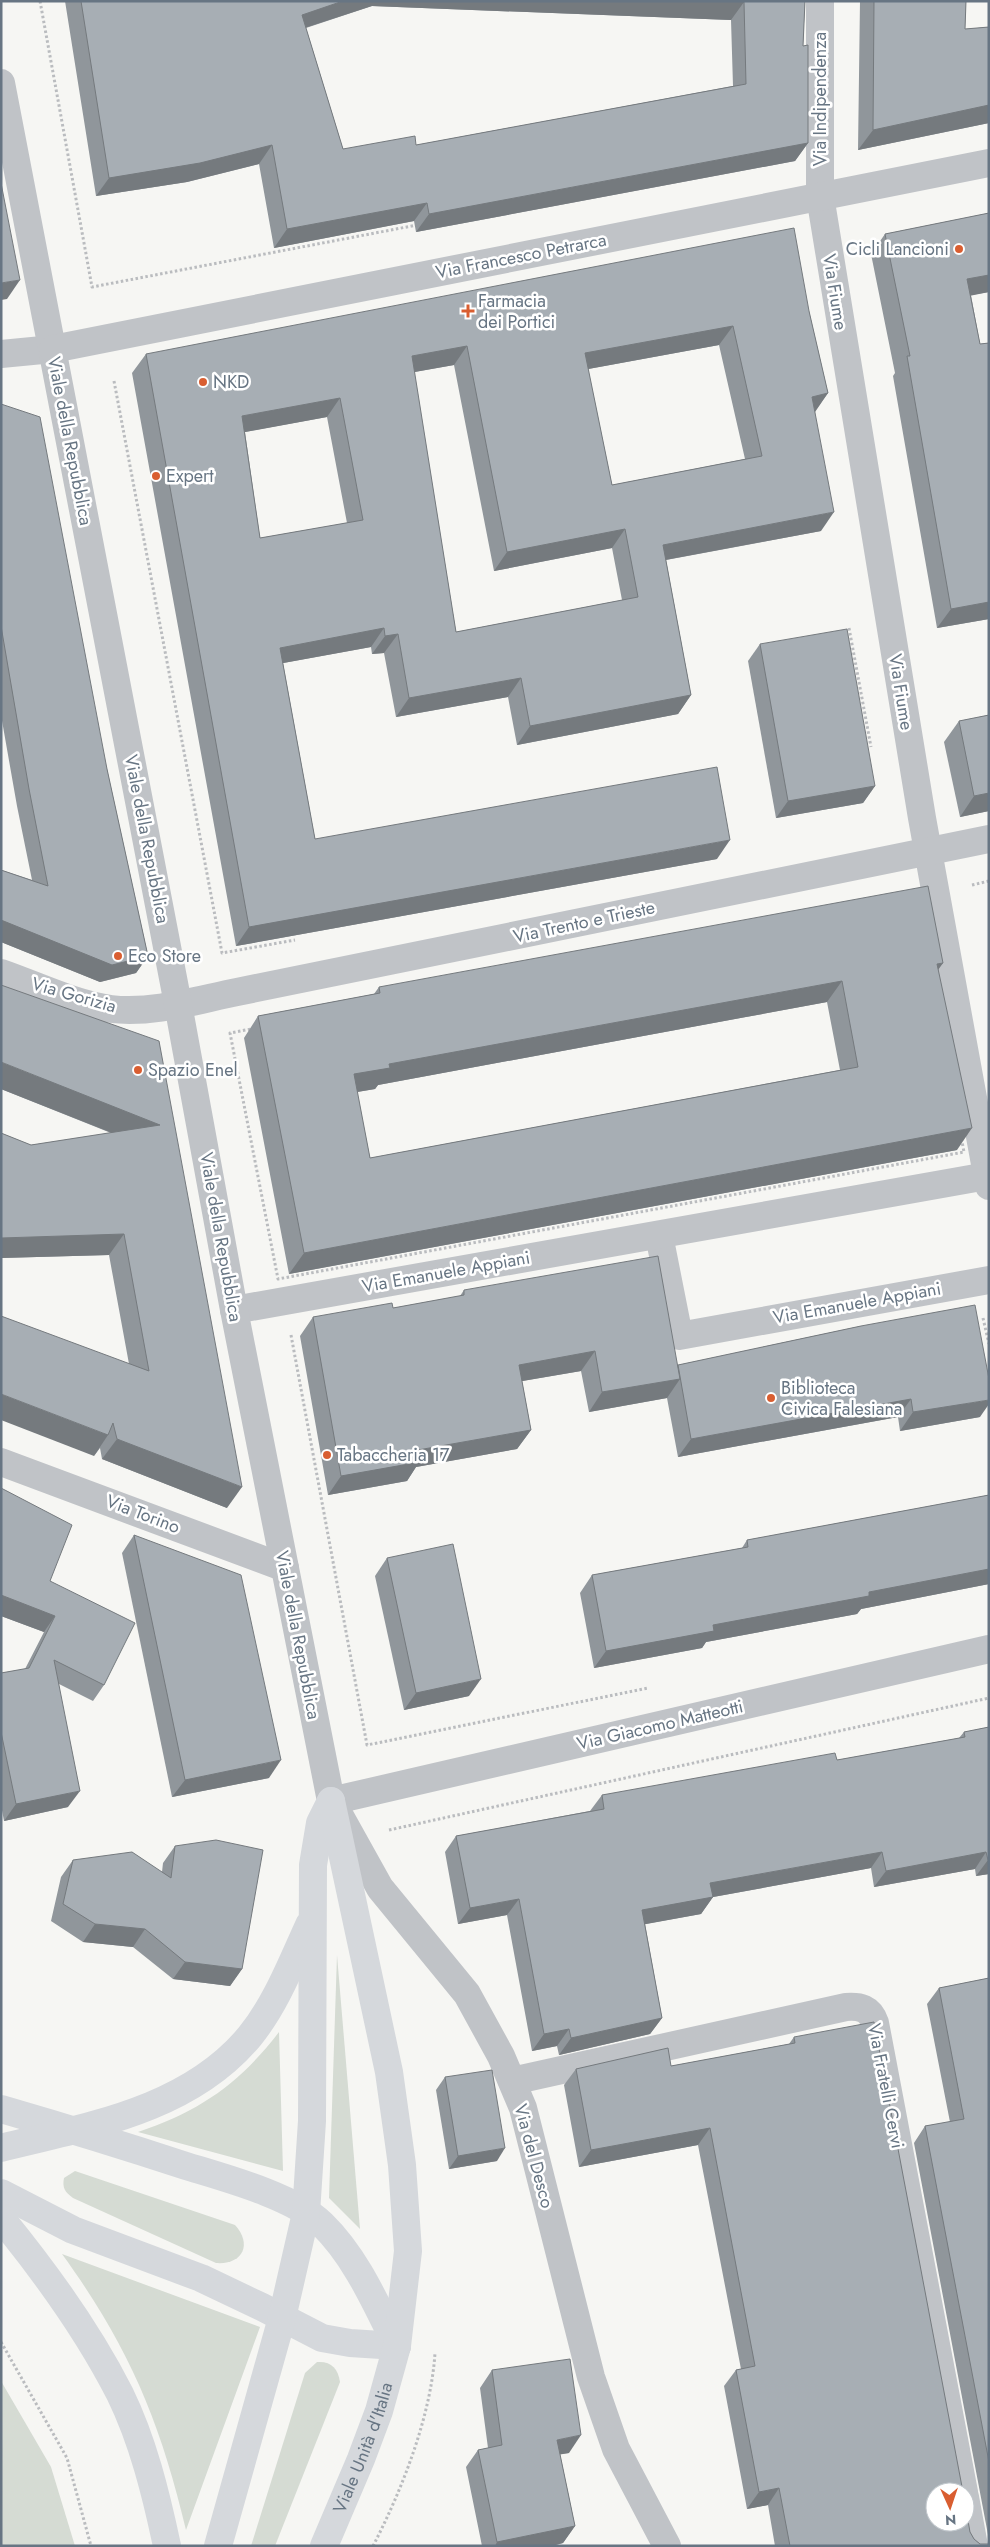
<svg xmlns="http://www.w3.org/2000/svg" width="990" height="2547" viewBox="0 0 990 2547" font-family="Jost,sans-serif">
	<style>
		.green { fill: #d5dbd3 }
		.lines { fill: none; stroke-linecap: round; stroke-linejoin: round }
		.path { stroke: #babcbf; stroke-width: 3; stroke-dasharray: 2.5 2.5; stroke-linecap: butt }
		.minor { stroke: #c0c3c7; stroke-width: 28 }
		.tertiary { stroke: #c0c3c7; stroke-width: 28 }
		.secondary { stroke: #d5d8dc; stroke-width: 28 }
		.wall { fill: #90969b; fill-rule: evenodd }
		.shaded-wall { fill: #757a7e }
		.building { fill: #a7aeb4; stroke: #757a7e; fill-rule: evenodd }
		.poi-dot { fill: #d95e31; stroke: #fff; stroke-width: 2 }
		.labels { text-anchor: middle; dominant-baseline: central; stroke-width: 5; stroke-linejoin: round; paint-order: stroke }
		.street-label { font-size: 18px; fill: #677583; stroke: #fff }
		.poi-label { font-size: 18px; fill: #677583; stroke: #fff; text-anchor: start }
	</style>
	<rect width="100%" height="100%" fill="#f6f6f3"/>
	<g class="green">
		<polygon points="337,1955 360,2229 329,2198"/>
		<path d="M279 2032 283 2171 138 2132C200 2111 239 2084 279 2032Z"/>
		<path d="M75 2171 235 2225C253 2245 242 2265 216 2263L73 2198C65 2192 62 2188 64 2178Z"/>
		<path d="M62 2254 260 2327 186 2530C160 2420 128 2345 62 2254Z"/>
		<path d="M317 2362C331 2361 338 2368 340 2382L275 2546H251L305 2373Z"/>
		<polygon points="1,2381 51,2467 75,2546 1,2546"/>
	</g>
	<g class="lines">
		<g class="path">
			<polyline points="40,1 92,287 417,225"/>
			<polyline points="866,249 879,246"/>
			<polyline points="114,381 222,953 295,940"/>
			<polyline points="849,628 871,747"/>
			<polyline points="972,885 989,881"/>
			<polygon points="916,903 964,1152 278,1279 230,1033"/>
			<polyline points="983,1318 989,1344"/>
			<polyline points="291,1335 367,1745 648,1688"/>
			<polyline points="389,1830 989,1698"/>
			<polyline points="1,2342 67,2458 91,2546"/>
			<path d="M373 2546C402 2490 431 2416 435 2353"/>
		</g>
		<g class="minor">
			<polyline points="820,1 820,196 922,818 989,1186"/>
			<polyline points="1,354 53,349"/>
			<path d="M1 973C36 985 74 1004 111 1009 153 1014 197 1000 237 992L989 839"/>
			<polyline points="659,1235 679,1336 989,1280"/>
			<polyline points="234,1310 987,1176"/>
			<polyline points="1,1462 285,1568"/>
			<polyline points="336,1809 380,1888 467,1994 501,2056 523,2108 591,2377 616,2449 667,2546"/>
			<path d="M512 2081 846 2007C860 2006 870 2008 875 2023L964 2492"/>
			<polyline points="965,2497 974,2546"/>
		</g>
		<g class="tertiary">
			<polyline points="1,83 178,1004 234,1310 331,1801 989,1649"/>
			<polyline points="53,349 989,163"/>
		</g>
		<g class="secondary">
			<path d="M1 2109C63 2127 125 2146 186 2166 225 2178 293 2196 322 2224 356 2257 376 2304 397 2346"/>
			<path d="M1 2148C89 2126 189 2110 250 2036 276 2004 292 1962 309 1925"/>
			<polyline points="1,2193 73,2230 201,2278 262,2307 322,2338 350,2343 397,2346"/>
			<path d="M1 2218C46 2273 88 2331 120 2394 143 2441 156 2494 167 2546"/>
			<polyline points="218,2546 282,2318 306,2213 312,2121 313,1865 320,1823 331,1801"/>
			<path id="s1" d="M324 2546 361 2459 379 2411 397 2346 408 2251 402 2165 389 2072 331 1801"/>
		</g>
	</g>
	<g class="wall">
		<path d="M65 1H805L803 46 808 143 795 161 416 232 414 221 274 248 259 164 187 182 96 196ZM372 6 731 20 733 86 416 145 343 149 306 28Z"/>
		<polygon points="860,1 966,1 965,29 989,27 989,123 858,150"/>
		<polygon points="989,213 989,292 971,295 980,344 989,343 989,619 937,628 893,376 895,373 871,254 885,234"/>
		<path d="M809 311 828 393 815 411 821 531 666 560 691 695 678 714 517 745 508 697 396 717 384 653 372 654 371 647 283 663 315 839 717 859 236 946 132 373 146 354ZM719 345 745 459 612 485 588 369ZM454 365 494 571 612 548 622 600 456 632 414 372ZM327 417 347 523 260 538 245 432Z"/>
		<polygon points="1,404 107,769 148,956 136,973 100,982 1,942 1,870 32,880 17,806 1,715"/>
		<polygon points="760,644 875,786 863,803 776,818 748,661"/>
		<polygon points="989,715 989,811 960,817 944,742 959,721"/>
		<path d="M943 963 938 969 957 1150 289 1274 244 1038 258 1016 374 994 379 987ZM827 1002 840 1070 370 1158 357 1092 375 1089 378 1085Z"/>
		<polygon points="159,1041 227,1508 102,1459 100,1448 94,1456 129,1364 109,1255 1,1258 1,1133 31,1145 111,1133 1,1089"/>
		<polygon points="464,1290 678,1365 861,1326 980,1417 900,1431 898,1417 678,1457 667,1398 589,1412 581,1371 522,1381 531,1430 517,1449 416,1467 407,1481 328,1495 300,1336 313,1317 393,1308 460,1296"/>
		<polygon points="1,1488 50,1581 104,1685 93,1701 59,1684 68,1807 4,1821 1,1805 1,1673 25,1669 44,1632 1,1616"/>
		<polygon points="989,1495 989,1584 861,1609 857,1614 706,1642 702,1648 594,1668 580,1593 592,1575 742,1548 747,1540"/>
		<polygon points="134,1535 269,1778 172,1797 122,1553"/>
		<polygon points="387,1558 469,1696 404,1710 375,1576"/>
		<polygon points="989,1727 989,1874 976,1876 975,1869 874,1887 871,1868 713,1897 701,1914 645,1924 662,2018 650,2034 559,2055 557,2046 532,2051 507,1915 458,1924 445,1852 456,1836 590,1811 602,1795 837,1760 959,1738 964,1732"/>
		<polygon points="175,1846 242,1969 230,1986 173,1979 133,1947 83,1942 51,1921 61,1877 73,1860 162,1872 163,1863"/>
		<polygon points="989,1978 989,2540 914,2143 925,2126 950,2122 927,2004 939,1988"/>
		<polygon points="794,2037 970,2532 974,2539 980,2544 989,2546 775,2546 768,2505 747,2509 724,2386 736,2370 741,2369 698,2145 579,2167 564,2085 576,2069 671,2066 789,2044"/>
		<polygon points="445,2077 497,2161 449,2169 436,2090"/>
		<polygon points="492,2370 569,2453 560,2454 575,2526 563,2543 552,2546 482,2546 466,2467 478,2450 488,2448 480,2388"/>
	</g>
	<g class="shaded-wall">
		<polygon points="343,1 735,1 744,2 731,20 372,6 289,33 302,15"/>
		<polygon points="989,105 989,123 858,150 873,130"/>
		<polygon points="808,143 795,161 416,232 429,214"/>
		<polygon points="272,145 259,164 187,182 96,196 109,178"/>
		<polygon points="427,203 414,221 274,248 287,229"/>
		<polygon points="989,275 989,292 954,299 967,279"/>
		<polygon points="20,280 7,299 1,300 1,283"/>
		<polygon points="733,326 719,345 572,372 585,353"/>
		<polygon points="467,346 454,365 398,375 412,356"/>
		<polygon points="828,393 815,412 812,397"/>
		<polygon points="340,398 327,417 229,435 242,416"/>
		<polygon points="834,512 821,531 649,563 663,545"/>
		<polygon points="625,529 612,548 494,571 507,552"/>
		<polygon points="989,602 989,619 937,628 951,609"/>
		<polygon points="384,628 371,647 267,666 280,648"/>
		<polygon points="398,634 384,653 372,654 385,636"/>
		<polygon points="521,678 508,697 396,717 409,698"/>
		<polygon points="691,695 678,714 517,745 530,726"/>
		<polygon points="875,786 863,803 776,818 788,801"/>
		<polygon points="989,793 989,811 960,817 974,796"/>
		<polygon points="730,840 717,859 236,946 249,927"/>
		<polygon points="1,920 148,956 136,973 100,982 1,942"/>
		<polygon points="943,963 928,984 937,964"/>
		<polygon points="842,981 827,1002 378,1085 375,1089 339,1095 354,1074 389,1064"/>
		<polygon points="1,1062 160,1125 145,1146 1,1089"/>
		<polygon points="972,1128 957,1150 289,1274 304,1253"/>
		<polygon points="124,1234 109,1255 1,1258 1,1238"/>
		<polygon points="595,1351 581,1371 505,1384 519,1365"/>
		<polygon points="680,1379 667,1398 589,1412 602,1392"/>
		<polygon points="1,1394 108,1435 94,1456 1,1420"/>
		<polygon points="911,1399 898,1417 678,1457 691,1439"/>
		<polygon points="989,1400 989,1404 980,1417 900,1431 913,1412"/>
		<polygon points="531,1430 517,1449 416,1467 407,1481 328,1495 341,1476 418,1450"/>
		<polygon points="117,1439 242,1487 227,1508 102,1459"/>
		<polygon points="989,1569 989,1584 861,1609 857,1614 706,1642 702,1648 594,1668 606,1651 713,1625 869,1592"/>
		<polygon points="1,1595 55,1616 44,1632 1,1616"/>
		<polygon points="481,1679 469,1696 404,1710 416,1693"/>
		<polygon points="281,1760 269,1778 172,1797 185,1780"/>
		<polygon points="80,1791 68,1807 4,1821 16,1804"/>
		<polygon points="882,1852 871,1868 713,1897 701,1914 630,1927 642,1910 710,1883"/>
		<polygon points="986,1852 975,1869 874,1887 886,1871"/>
		<polygon points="988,1860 989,1860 989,1874 976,1876"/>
		<polygon points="519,1899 507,1915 458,1924 470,1908"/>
		<polygon points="95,1924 145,1929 133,1947 83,1942"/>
		<polygon points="185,1962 242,1969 230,1986 173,1979"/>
		<polygon points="662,2018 650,2034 559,2055 571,2038"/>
		<polygon points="569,2029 557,2046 532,2051 544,2034"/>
		<polygon points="710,2128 698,2145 579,2167 591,2150"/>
		<polygon points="505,2148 497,2161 449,2169 458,2156"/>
		<polygon points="581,2435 569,2453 545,2457 557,2440"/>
		<polygon points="779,2488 768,2505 747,2509 759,2492"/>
		<polygon points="575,2526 563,2543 552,2546 495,2546 497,2542"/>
	</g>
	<g class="building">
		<polygon points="81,1 343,1 302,15 343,149 415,136 416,145 746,84 744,2 735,1 805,1 803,46 808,45 808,143 429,214 427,203 287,229 272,145 200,163 109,178"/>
		<polygon points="874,1 966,1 965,29 989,27 989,105 873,130"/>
		<polygon points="1,183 20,280 1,283"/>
		<polygon points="989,213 989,275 967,279 980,344 989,343 989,602 951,609 907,356 910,356 885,234"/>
		<path d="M794 228 809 311 828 393 812 397 834 512 663 545 691 695 530 726 521 678 409 698 398 634 385 636 384 628 280 648 315 839 717 767 730 840 249 927 146 354ZM733 326 762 456 612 485 585 353ZM467 346 507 552 625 529 638 597 456 632 412 356ZM340 398 363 520 260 538 242 416Z"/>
		<polygon points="1,404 40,417 107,769 148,956 112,965 1,920 1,870 48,886 29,789 1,626"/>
		<polygon points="847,629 875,786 788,801 760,644"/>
		<polygon points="989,715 989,793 974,796 959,721"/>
		<path d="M928 886 943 963 937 964 972 1128 304 1253 258 1016 380 993 379 987ZM842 981 858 1067 370 1158 354 1074 390 1068 389 1064Z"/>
		<polygon points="1,985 159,1041 242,1487 117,1439 113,1423 108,1435 1,1394 1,1316 149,1371 124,1234 1,1238 1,1133 31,1145 160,1125 1,1062"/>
		<polygon points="658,1256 680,1379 602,1392 595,1351 519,1365 531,1430 418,1450 420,1462 341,1476 313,1317 392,1303 393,1308 464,1295 464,1290"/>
		<polygon points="975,1305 989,1379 989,1400 913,1412 911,1399 691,1439 678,1365 861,1326"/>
		<polygon points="1,1488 72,1525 50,1581 135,1623 104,1685 54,1660 80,1791 16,1804 1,1732 1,1673 29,1668 55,1616 1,1595"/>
		<polygon points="989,1495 989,1569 869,1592 869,1596 713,1625 714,1631 606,1651 592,1575 748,1547 747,1540"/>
		<polygon points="134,1535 241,1575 281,1760 185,1780"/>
		<polygon points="453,1544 481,1679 416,1693 387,1558"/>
		<polygon points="989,1727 989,1860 988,1860 986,1852 886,1871 882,1852 710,1883 713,1897 642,1910 662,2018 571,2038 569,2029 544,2034 519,1899 470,1908 456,1836 604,1809 602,1795 835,1753 837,1760 965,1737 964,1732"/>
		<polygon points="216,1840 263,1850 242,1969 185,1962 145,1929 95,1924 63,1904 73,1860 132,1852 171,1878 175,1846"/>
		<polygon points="989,1978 989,2462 925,2126 964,2119 939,1988"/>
		<polygon points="874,2022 963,2492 935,2492 935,2522 965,2522 965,2504 970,2532 974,2539 980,2544 989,2544 989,2546 790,2546 779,2488 759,2492 736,2370 755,2366 710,2128 591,2150 576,2069 668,2048 671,2066 795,2043 794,2037"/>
		<polygon points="492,2070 505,2148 458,2156 445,2077"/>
		<polygon points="570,2359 581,2435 557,2440 575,2526 497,2542 478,2450 502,2445 492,2370"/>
	</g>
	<g class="poi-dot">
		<circle cx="959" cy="249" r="5"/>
		<path d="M465.5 303.5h5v5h5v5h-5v5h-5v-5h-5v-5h5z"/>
		<circle cx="203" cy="382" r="5"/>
		<circle cx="156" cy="476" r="5"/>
		<circle cx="118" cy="956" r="5"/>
		<circle cx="138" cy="1070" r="5"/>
		<circle cx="771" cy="1398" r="5"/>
		<circle cx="327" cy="1455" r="5"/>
	</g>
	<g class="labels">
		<g class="street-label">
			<text transform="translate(820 99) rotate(-90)">Via Indipendenza</text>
			<text transform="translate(521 256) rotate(-11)">Via Francesco Petrarca</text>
			<text transform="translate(835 292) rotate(81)">Via Fiume</text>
			<text transform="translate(70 441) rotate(79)">Viale della Repubblica</text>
			<text transform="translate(901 692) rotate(81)">Via Fiume</text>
			<text transform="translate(147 839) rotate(79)">Viale della Repubblica</text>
			<text transform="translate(584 922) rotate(-12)">Via Trento e Trieste</text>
			<text transform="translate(74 995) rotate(16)">Via Gorizia</text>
			<text transform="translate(221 1237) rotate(80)">Viale della Repubblica</text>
			<text transform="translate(446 1272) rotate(-10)">Via Emanuele Appiani</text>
			<text transform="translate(857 1303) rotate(-10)">Via Emanuele Appiani</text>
			<text transform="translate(143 1514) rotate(21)">Via Torino</text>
			<text transform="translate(298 1635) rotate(79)">Viale della Repubblica</text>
			<text transform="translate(660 1725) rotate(-13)">Via Giacomo Matteotti</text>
			<text transform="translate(886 2086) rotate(79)">Via Fratelli Cervi</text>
			<text transform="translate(534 2156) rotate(75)">Via del Desco</text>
			<text stroke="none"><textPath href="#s1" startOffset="106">Viale Unità d'Italia</textPath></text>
		</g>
		<g class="poi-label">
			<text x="949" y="249" text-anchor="end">Cicli Lancioni</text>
			<text x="478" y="301">Farmacia<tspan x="478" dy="21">dei Portici</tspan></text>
			<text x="213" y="382">NKD</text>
			<text x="166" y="476">Expert</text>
			<text x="128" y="956">Eco Store</text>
			<text x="148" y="1070">Spazio Enel</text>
			<text x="781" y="1388">Biblioteca<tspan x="781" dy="21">Civica Falesiana</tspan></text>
			<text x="337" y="1455">Tabaccheria 17</text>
		</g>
	</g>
	<rect width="990" height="2547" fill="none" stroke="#677583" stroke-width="5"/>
	<g transform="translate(950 2507) rotate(177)"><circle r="24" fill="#ffffff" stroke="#c2c8cd"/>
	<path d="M0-4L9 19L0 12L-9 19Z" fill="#d95e31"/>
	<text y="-8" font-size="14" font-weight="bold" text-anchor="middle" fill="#677583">N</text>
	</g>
</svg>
